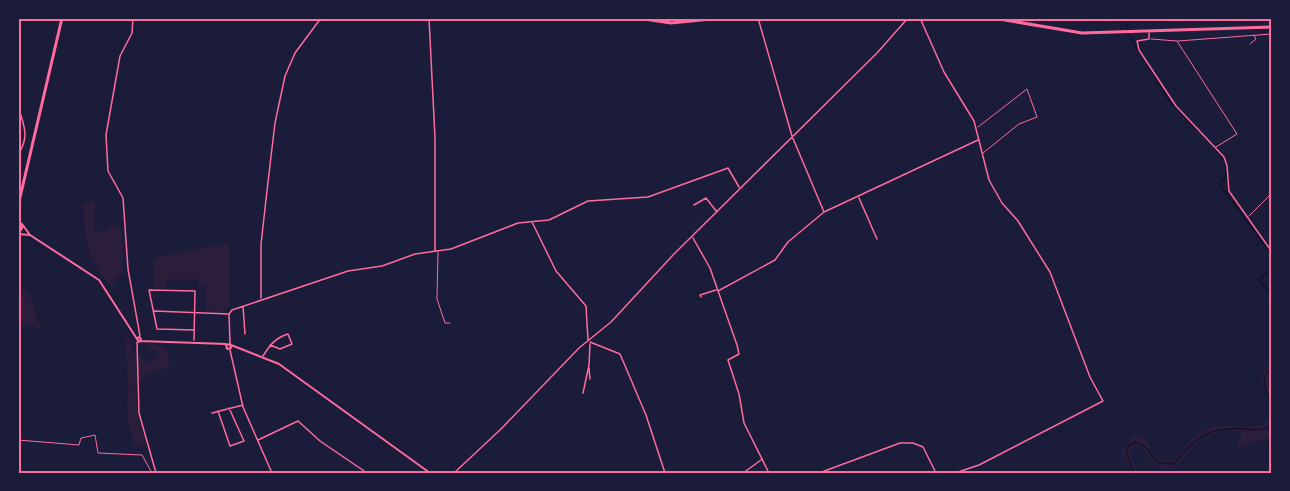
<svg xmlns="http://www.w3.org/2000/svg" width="1290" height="491" font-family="Inter,sans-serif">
<rect width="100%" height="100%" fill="#1b1b3a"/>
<path fill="#2a1e3b" d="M95,201L94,230L105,232L113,223L122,229L123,275L115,278L112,288C86,260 87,239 82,203Z
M229,243V307L226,308L225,312L205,311L206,286H198V279H166V288H153V258Z
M18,289L28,290L41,328L24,324L18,319Z
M123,332L129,340L133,353L142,357L144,363H148L158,356L157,352L147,349L149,343L165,347L170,364L165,369L147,374L143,381L135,384L138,414L147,445L135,446L127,417L128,387L126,340Z
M1272,362L1268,380L1272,394V436L1237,449L1241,434L1238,431C1226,430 1212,432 1201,439C1189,446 1181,470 1166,469C1150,467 1149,450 1136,446L1130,453L1137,473H1131L1130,466L1121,452L1133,436L1146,437L1153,457L1167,463C1190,451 1184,435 1218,426C1234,423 1262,434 1270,418C1277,404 1261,392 1261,378Z"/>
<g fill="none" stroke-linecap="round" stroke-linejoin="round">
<path stroke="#12122b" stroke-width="1.5" d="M1125,18L1128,30
M1128,33L1171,103L1198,131
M1214,147L1225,162L1226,177L1220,183L1221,186L1272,255
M1272,268L1259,280L1272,295
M1272,367C1258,381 1266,389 1272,405
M1134,473L1126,452L1129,445L1135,442L1145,447L1158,463L1174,464C1195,437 1209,426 1246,429C1257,429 1262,432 1272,424"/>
<path stroke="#ff6b9d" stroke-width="1" d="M1151,39L1177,41L1237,134L1216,147
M1178,41L1271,34
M1250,44L1256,39L1254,35
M978,127L1027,89L1037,117L1019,124L983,153
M1249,216L1272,193
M438,252L437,299L445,323H450
M18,440L79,445L81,438L95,435L98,453L142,455L152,473"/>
<path stroke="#ff6b9d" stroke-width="1.5" d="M133,18L132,33L120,56L106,135L108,171L123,198L128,269L140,336
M429,18L435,138V251
M758,18L792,136L824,212
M920,18L944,72L974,121L989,180L1002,203L1018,221L1050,272L1090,377L1103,401L979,465L955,473
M1149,33V39L1137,41L1139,50L1176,106L1224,157L1227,166L1229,191L1272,252
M18,107C24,124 30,138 18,154
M859,198L877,239
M694,205L706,198L717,212
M532,222L556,271L586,306L588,340
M693,238L710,268L737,345L739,354L728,360L739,394L744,423L769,473
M718,291L775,260L788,242L824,212L978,140
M701,297L700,295L716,290
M261,298V244L268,182L275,123L285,76L295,53L321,18
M243,306L245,334
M154,311L229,314
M194,340L195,291L149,290L157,329L194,330
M137,342L139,413L156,473
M590,342L620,354L646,415L665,473
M230,343L229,314L232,310L348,271L382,266L415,254L451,249L518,223L549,220L588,201L648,197L728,168L739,187
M230,350L243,407L272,473
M263,356C270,345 275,338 288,334L292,344L280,349L270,345
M589,368L590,379
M583,393L589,365L590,344
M218,411L230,446L244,441L229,408
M212,413L243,405
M258,440L298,421L320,441L367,473
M454,473L501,429L579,348L611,322L674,254L877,53L908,18
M743,473L761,460
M819,473L900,443H913L923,447L936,473"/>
<path stroke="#ff6b9d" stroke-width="2" d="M22,224L30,235L99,280L137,339
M18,234L30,235
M139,337L141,339L139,342L137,339Z
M140,341L226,344
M230,344L231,348L227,349L226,345Z
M231,345L279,364L430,473"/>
<path stroke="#ff6b9d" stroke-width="3" d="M638,18L671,23L721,18
M993,18L1082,33L1272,27
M18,206L62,18
M18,209L19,219
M18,218L22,227L18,234"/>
</g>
<rect width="1290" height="491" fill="none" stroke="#1b1b3a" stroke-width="39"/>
<rect x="20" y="20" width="1250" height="452" fill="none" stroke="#ff6b9d" stroke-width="2"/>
</svg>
